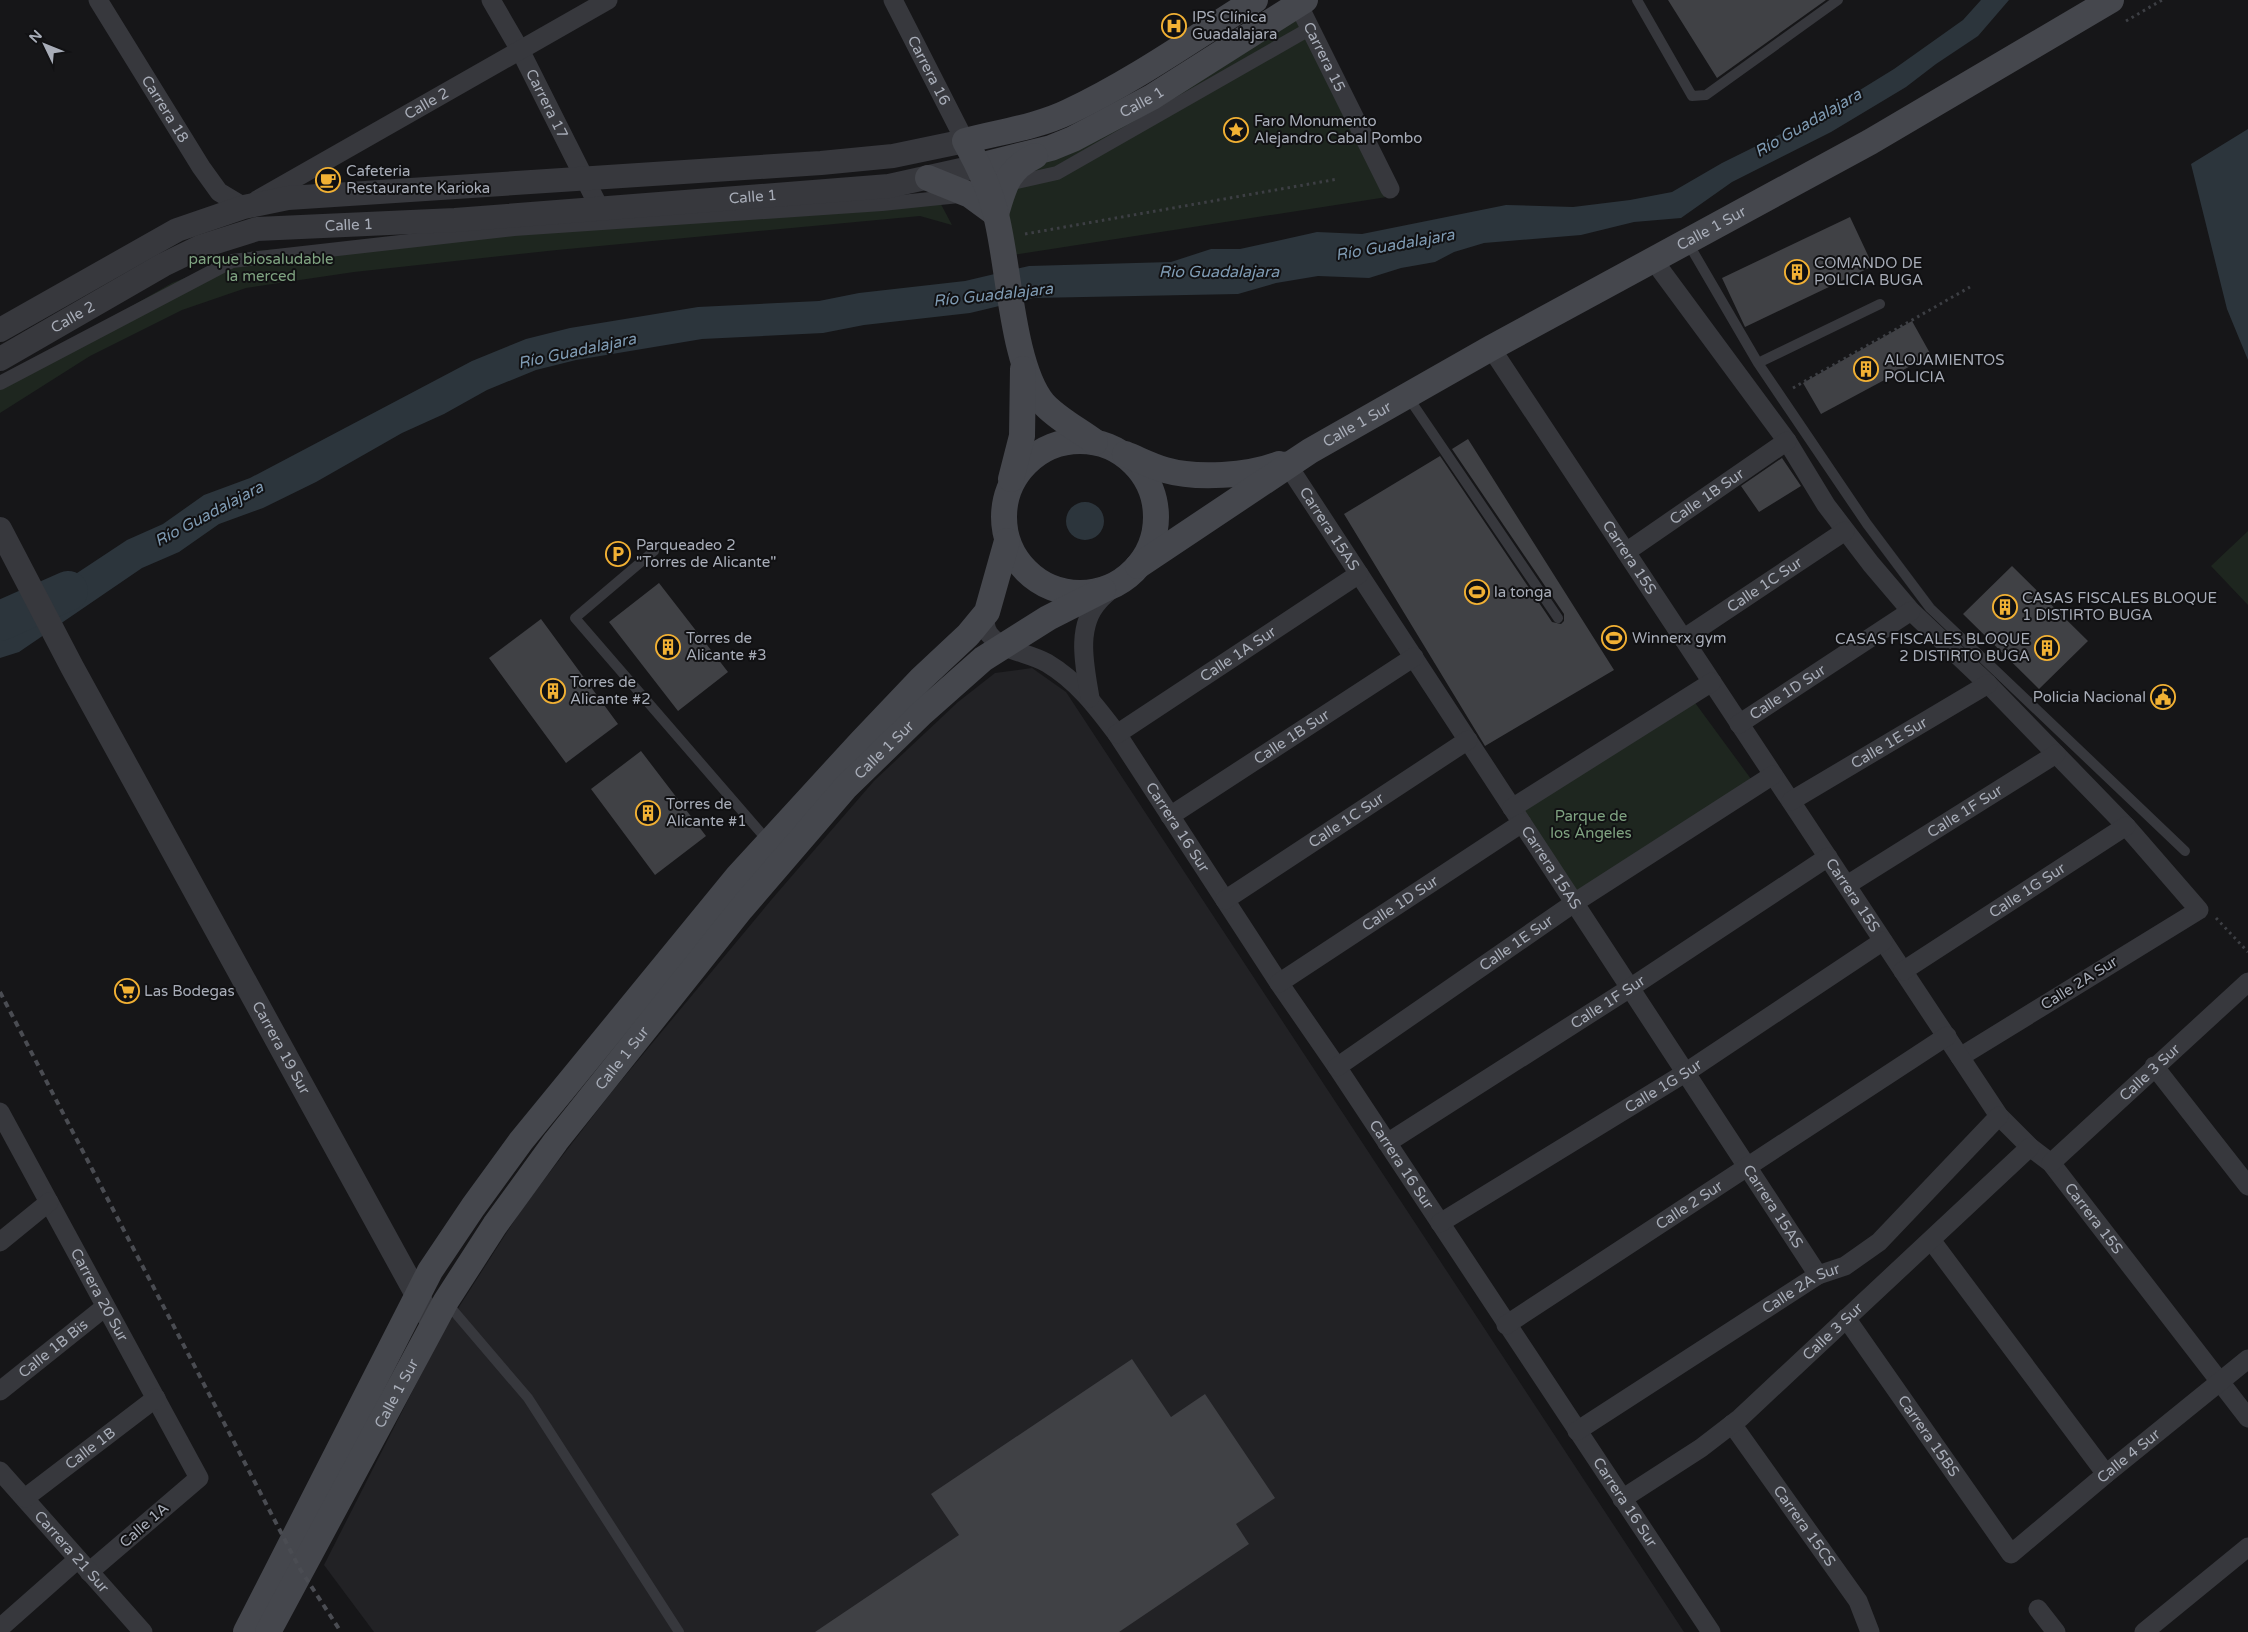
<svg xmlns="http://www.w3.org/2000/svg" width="2248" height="1632" font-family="'Varela Round',sans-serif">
<rect width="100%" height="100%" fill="#161618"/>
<path fill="#222225" d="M1032,668L1066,692L1684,1632H374L324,1565L441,1335L523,1207L610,1094L772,899L874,781L958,702L995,673Z"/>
<path fill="#1e261f" d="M1294,6L1387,197L1013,255L1003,210L1027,168Z
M936,195L952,225L920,216L557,250L354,272L246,288L182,310L90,356L0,413V382L172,283L253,251Z
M2248,531V605L2211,566Z
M1693,700L1751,779L1574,895L1521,811Z"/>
<path fill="#2c353c" d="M1981,0H2009L1978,36L1936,64L1906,87L1831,132L1732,182L1681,218L1634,222L1581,235L1484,243L1454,252L1435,262L1401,268L1369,278L1318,276L1276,283L1238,294L1033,298L970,313L864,325L823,333L702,339L576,360L536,370L487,390L444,414L402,433L316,482L263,508L219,524L179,552L142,568L19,652L0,658V624L127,540L163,524L204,495L250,478L472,361L526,339L570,328L698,307L819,301L859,293L965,281L1029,266L1171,262L1211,249H1240L1317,232L1362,234L1506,205L1573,207L1630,200L1672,192L1722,163L1821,114L1894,69L1963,20Z
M2248,129V360L2227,309L2191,164Z
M1066 521a19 19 0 1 1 38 0a19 19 0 1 1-38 0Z"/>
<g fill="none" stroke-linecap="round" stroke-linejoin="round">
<path stroke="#2c353c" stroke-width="40" d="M0,621L68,591"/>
</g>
<path fill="#404145" d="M1668,0H1826L1717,78Z
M1850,217L1873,266L1745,327L1722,278Z
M1912,321L1931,355L1821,414L1803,383Z
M1468,439L1614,670L1485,746L1344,514L1440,456L1552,622L1561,624L1564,621V614L1452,449Z
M1782,458L1801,486L1759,512L1741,486Z
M2012,566L2088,641L2039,689L1963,614Z
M659,583L728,672L678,711L609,622Z
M541,619L618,724L566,763L489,658Z
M641,751L706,836L655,875L591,789Z
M1132,1359L1171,1417L1205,1394L1275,1498L1236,1524L1249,1544L1119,1632H815L959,1535L931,1494Z"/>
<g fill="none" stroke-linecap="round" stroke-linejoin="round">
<path stroke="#3d3f44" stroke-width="3" stroke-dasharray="2.5 4" stroke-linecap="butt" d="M2126,21L2162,0
M1025,234L1338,179
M1793,388L1970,287
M2216,918L2248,952"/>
<path stroke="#37383d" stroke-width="10" d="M1637,0L1692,96L1706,95L1838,0
M1688,243L1758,363L1867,524L1930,608L2185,851
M1758,363L1880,304
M1408,397L1558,618
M654,551L575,618L768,841
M446,1302L528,1398L679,1632"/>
<path stroke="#37383d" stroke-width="14" d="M1017,182L1057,173L1311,28
M0,383L232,261L514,229L882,204L959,196"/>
<g stroke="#37383d" stroke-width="19">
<path id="s1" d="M98,0L201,167L219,192L244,207"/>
<path id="s2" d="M491,0L520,50L600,209"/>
<path id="s3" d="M893,0L965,141"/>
<path id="s4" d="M1298,4L1390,189"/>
<path id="s5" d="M257,200L608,0"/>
<path d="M1654,261L1787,441L1826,505L1871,564L1911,611L1988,684L2126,826L2199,910L1960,1057"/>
<path id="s6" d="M1491,348L1999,1116L2030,1147L2051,1163L2248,1418"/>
<path id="s7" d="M1285,461L1818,1275"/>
<path id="s8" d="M1626,552L1787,441"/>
<path id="s9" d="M987,612C985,620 984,626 989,634C1003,652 1028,652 1047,663C1077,681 1096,706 1117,734L1279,983L1337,1067L1711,1632"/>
<path id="s10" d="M1683,639L1845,531"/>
<path d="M1090,698C1085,667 1075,627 1099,601C1106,593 1115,587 1122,580"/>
<path id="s11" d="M1739,724L1911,611"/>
<path id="s12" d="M1117,734L1359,574"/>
<path id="s13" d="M1791,801L1988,684"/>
<path d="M1512,808L1712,682"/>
<path id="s14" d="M1170,816L1414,657"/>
<path id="s15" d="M1847,885L2056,754"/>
<path id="s16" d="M1225,900L1468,740"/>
<path id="s17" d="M1903,971L2126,826"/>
<path id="s18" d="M1279,983L1522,823"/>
<path d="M2154,1066L2248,1186"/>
<path id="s19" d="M1337,1067L1574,903L1773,775"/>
<path id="s20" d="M0,1112L199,1478L89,1572"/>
<path id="s21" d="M1387,1143L1630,988L1828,857"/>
<path id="s22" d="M2051,1163L2248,982"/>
<path id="s23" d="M1440,1223L1685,1073L1883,941"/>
<path d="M1931,1240L2106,1474"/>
<path d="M0,1242L49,1202"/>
<path id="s24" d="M1846,1318L2011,1554L2106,1474L2248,1359"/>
<path id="s25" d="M1506,1325L1947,1036"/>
<path id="s26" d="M0,1391L105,1307"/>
<path id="s27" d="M1732,1424L1858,1601L1870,1632"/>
<path id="s28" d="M1577,1431L1818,1275L1845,1266L1879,1242L1999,1116"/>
<path id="s29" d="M0,1471L143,1632"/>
<path id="s30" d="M25,1498L156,1398"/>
<path id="s31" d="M1622,1499L1701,1448L1740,1418L2030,1147"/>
<path d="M2038,1609L2056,1632"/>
<path d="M0,1628L78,1559"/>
<path d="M2144,1632L2248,1547"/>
</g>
<g stroke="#37383d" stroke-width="24">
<path d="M0,330L177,230L244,207L288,198L821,163L893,156L965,141"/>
<path id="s32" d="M0,359L163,265L200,247L257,229L455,220L889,186L979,166"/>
<path id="s33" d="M0,529L72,667L433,1324"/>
</g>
<g stroke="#45474d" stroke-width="26">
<path id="s34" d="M979,166L1051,148L1073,139L1152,97L1305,0"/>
<path d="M928,178L970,195L996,214"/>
<path d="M996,214C1004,186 1008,169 1035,156"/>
<circle cx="1080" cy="517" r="76"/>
<path d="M1095,442C1079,430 1056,418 1043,403C1012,365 1009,265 996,215C990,189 978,164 965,141C999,132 1037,127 1068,112C1134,81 1194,38 1255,0"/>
<path d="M1125,454C1138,459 1151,466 1165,470C1196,479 1249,476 1279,464"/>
<path d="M1011,479L1022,436L1023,369"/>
<path id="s35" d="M1138,566L1310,451L1491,348L1870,142L2111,0"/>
<path d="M246,1632L430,1271L473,1207L521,1141L738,876L861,742L921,679L968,635L987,612L1007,541"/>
<path id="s36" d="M268,1632L446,1301L495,1225L556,1141L741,909L845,788L922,713L983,659L1048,618L1103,590"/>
</g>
<path stroke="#4a4c52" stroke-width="4" stroke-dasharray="6 5" stroke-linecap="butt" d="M0,992L300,1569L341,1632"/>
</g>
<defs>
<symbol id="hospital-ring" viewBox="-11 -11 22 22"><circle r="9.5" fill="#111113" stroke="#f2b134" stroke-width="1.5"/><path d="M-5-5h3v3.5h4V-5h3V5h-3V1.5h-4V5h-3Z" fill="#f2b134"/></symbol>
<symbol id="sight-ring" viewBox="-11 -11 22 22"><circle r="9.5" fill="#111113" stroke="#f2b134" stroke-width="1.5"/><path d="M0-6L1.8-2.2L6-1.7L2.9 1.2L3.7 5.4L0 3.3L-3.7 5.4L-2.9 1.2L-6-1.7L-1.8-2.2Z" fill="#f2b134"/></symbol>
<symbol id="cafe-ring" viewBox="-11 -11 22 22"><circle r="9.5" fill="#111113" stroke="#f2b134" stroke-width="1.5"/><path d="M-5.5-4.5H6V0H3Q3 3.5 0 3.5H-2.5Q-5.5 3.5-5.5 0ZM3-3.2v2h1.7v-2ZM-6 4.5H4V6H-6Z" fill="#f2b134"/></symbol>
<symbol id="building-ring" viewBox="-11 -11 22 22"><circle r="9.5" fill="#111113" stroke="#f2b134" stroke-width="1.5"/><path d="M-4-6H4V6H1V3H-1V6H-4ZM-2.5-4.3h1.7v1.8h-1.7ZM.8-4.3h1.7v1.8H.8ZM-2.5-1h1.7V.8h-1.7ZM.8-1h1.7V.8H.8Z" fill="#f2b134"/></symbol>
<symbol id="parking-ring" viewBox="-11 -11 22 22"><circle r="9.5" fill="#111113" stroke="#f2b134" stroke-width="1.5"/><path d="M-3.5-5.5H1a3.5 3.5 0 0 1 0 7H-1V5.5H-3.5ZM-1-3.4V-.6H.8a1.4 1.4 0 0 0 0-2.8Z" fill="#f2b134"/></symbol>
<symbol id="stadium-ring" viewBox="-11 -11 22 22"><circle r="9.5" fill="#111113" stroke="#f2b134" stroke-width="1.5"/><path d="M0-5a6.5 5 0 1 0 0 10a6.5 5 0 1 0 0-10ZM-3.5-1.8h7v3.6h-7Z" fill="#f2b134"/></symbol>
<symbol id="civic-ring" viewBox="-11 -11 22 22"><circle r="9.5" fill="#111113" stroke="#f2b134" stroke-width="1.5"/><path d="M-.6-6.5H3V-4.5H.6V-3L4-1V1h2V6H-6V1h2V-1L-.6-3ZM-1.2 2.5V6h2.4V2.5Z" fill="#f2b134"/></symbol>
<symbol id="supermarket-ring" viewBox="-11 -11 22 22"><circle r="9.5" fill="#111113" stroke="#f2b134" stroke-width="1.5"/><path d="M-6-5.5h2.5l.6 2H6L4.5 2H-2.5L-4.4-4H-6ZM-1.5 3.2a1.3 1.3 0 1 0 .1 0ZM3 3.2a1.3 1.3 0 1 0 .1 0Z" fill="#f2b134"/></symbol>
</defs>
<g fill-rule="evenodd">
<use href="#hospital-ring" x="1160" y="12" width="28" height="28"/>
<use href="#sight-ring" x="1222" y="116" width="28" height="28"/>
<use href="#cafe-ring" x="314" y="166" width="28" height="28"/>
<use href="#building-ring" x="1783" y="258" width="28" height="28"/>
<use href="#building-ring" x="1852" y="355" width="28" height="28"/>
<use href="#parking-ring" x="604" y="540" width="28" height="28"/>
<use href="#stadium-ring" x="1463" y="578" width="28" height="28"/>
<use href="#building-ring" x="1991" y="593" width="28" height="28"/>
<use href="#stadium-ring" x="1600" y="624" width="28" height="28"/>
<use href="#building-ring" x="654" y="633" width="28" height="28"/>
<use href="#building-ring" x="2033" y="634" width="28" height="28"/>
<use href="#building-ring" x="539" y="677" width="28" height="28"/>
<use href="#civic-ring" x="2149" y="683" width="28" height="28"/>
<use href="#building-ring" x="634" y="799" width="28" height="28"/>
<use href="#supermarket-ring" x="113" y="977" width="28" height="28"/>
</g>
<g text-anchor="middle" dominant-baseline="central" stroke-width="4" stroke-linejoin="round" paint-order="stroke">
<g font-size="15" fill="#a8adb8" stroke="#111113" text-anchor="start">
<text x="1192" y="17">IPS Clínica<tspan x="1192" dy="17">Guadalajara</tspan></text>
<text x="1254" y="121">Faro Monumento<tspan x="1254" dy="17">Alejandro Cabal Pombo</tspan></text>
<text x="346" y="171">Cafeteria<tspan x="346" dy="17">Restaurante Karioka</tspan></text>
<text x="1814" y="263">COMANDO DE<tspan x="1814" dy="17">POLICIA BUGA</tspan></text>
<text x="1884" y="360">ALOJAMIENTOS<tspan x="1884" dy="17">POLICIA</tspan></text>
<text x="636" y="545">Parqueadeo 2<tspan x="636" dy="17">"Torres de Alicante"</tspan></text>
<text x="1494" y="592">la tonga</text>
<text x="2022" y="598">CASAS FISCALES BLOQUE<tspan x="2022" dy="17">1 DISTIRTO BUGA</tspan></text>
<text x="686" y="638">Torres de<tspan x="686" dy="17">Alicante #3</tspan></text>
<text x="1632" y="638">Winnerx gym</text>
<text x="2030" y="639" text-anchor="end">CASAS FISCALES BLOQUE<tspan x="2030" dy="17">2 DISTIRTO BUGA</tspan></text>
<text x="570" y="682">Torres de<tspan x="570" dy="17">Alicante #2</tspan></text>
<text x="2146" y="697" text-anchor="end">Policia Nacional</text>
<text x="666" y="804">Torres de<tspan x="666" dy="17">Alicante #1</tspan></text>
<text x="144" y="991">Las Bodegas</text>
</g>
<g font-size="15" fill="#a8adb8" stroke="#111113">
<text stroke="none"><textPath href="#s4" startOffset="59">Carrera 15</textPath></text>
<text stroke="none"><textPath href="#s3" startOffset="79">Carrera 16</textPath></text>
<text stroke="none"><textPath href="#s34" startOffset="176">Calle 1</textPath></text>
<text stroke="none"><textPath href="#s5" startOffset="195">Calle 2</textPath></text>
<text stroke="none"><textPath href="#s2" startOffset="118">Carrera 17</textPath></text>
<text stroke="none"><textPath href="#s1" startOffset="128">Carrera 18</textPath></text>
<text stroke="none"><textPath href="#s32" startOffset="786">Calle 1</textPath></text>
<text stroke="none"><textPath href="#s32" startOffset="381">Calle 1</textPath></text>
<text stroke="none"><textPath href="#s35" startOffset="666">Calle 1 Sur</textPath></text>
<text stroke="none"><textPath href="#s32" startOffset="84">Calle 2</textPath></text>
<text stroke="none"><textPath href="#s35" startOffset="261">Calle 1 Sur</textPath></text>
<text stroke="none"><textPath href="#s8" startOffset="98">Calle 1B Sur</textPath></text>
<text stroke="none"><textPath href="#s7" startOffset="81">Carrera 15AS</textPath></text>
<text stroke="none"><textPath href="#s6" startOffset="251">Carrera 15S</textPath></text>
<text stroke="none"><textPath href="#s10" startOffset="98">Calle 1C Sur</textPath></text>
<text stroke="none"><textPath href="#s12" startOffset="145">Calle 1A Sur</textPath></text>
<text stroke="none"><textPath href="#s11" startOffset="58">Calle 1D Sur</textPath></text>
<text stroke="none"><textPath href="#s14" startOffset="145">Calle 1B Sur</textPath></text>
<text stroke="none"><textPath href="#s13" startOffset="114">Calle 1E Sur</textPath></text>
<text stroke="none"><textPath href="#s36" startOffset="1081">Calle 1 Sur</textPath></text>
<text stroke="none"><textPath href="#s15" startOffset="139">Calle 1F Sur</textPath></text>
<text stroke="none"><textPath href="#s16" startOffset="145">Calle 1C Sur</textPath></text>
<text stroke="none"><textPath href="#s9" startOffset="300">Carrera 16 Sur</textPath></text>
<text stroke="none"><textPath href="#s7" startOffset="486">Carrera 15AS</textPath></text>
<text stroke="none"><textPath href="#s17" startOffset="148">Calle 1G Sur</textPath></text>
<text stroke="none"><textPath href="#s6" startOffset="656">Carrera 15S</textPath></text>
<text stroke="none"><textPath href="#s18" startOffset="145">Calle 1D Sur</textPath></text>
<text stroke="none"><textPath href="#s19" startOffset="218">Calle 1E Sur</textPath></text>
<text transform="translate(2079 983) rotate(-32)">Calle 2A Sur</text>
<text stroke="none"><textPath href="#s21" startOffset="262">Calle 1F Sur</textPath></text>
<text stroke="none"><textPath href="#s33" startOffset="590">Carrera 19 Sur</textPath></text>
<text stroke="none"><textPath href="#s36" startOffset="676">Calle 1 Sur</textPath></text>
<text stroke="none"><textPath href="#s22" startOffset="134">Calle 3 Sur</textPath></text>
<text stroke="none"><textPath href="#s23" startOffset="262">Calle 1G Sur</textPath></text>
<text stroke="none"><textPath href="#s9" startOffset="705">Carrera 16 Sur</textPath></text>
<text stroke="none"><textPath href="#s25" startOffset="219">Calle 2 Sur</textPath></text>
<text stroke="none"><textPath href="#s7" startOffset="891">Carrera 15AS</textPath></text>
<text stroke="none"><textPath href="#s6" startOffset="1061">Carrera 15S</textPath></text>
<text stroke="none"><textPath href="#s28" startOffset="266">Calle 2A Sur</textPath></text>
<text stroke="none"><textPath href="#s20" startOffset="208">Carrera 20 Sur</textPath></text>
<text stroke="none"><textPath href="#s31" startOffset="270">Calle 3 Sur</textPath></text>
<text stroke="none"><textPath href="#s26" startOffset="68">Calle 1B Bis</textPath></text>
<text stroke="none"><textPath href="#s36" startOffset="271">Calle 1 Sur</textPath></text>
<text stroke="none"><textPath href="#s24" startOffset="144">Carrera 15BS</textPath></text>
<text stroke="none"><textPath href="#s30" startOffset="82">Calle 1B</textPath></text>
<text stroke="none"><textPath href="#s24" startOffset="441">Calle 4 Sur</textPath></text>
<text stroke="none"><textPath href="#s9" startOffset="1110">Carrera 16 Sur</textPath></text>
<text transform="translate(144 1525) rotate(-41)">Calle 1A</text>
<text stroke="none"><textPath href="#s27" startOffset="125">Carrera 15CS</textPath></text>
<text stroke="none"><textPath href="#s29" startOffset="108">Carrera 21 Sur</textPath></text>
</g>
<g font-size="15" fill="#7fa381" stroke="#111113">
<text x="261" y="259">parque biosaludable<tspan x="261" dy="17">la merced</tspan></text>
<text x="1591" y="816">Parque de<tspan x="1591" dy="17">los Ángeles</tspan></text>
</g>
<g font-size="16" font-style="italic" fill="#7f9bb3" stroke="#111113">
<text transform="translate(1808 123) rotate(-30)">Río Guadalajara</text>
<text transform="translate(1395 245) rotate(-10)">Río Guadalajara</text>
<text x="1219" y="272">Rio Guadalajara</text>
<text transform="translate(993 295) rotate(-6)">Río Guadalajara</text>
<text transform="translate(577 351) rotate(-12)">Río Guadalajara</text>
<text transform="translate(209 514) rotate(-28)">Río Guadalajara</text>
</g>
</g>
<g transform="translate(45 45) rotate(313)" stroke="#111113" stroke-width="4" paint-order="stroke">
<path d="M0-4L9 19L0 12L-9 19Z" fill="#a8adb8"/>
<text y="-8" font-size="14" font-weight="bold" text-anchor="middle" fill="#a8adb8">N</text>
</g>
</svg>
